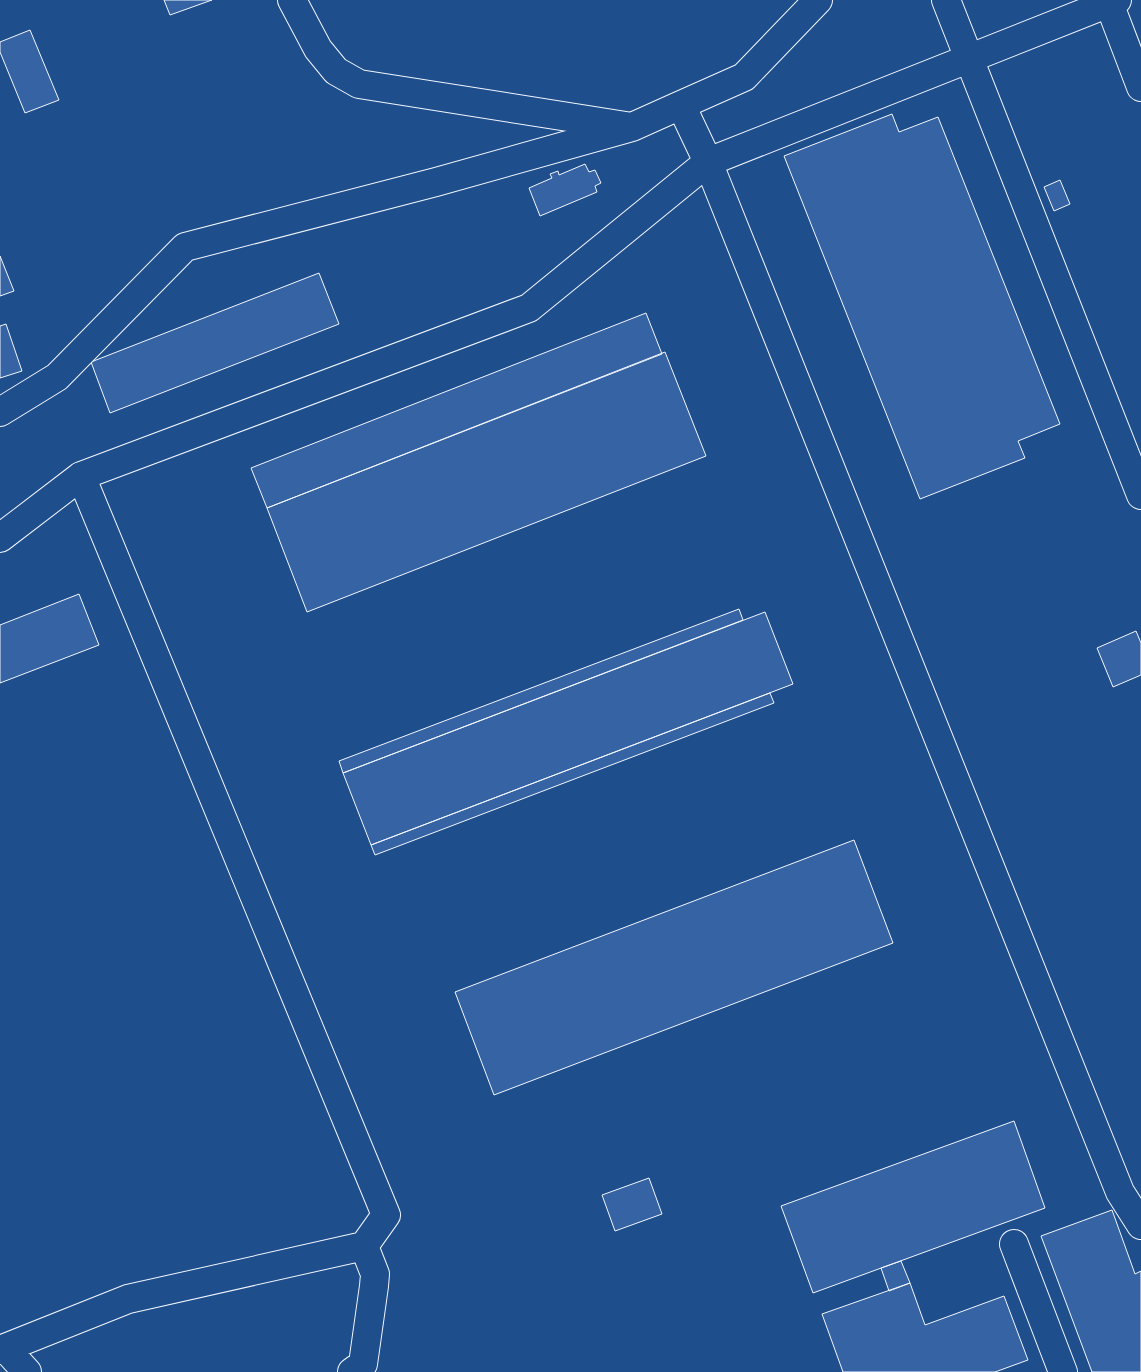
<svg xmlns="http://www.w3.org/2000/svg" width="1141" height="1372" font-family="Rubik,sans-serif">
<rect width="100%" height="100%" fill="#1f4e8c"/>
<path fill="#3563a3" stroke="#f2f6ff" d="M164,0H212L170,15Z
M30,30L59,100L25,113L0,52V42Z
M892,114L899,132L938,117L1060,424L1018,441L1025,458L920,499L784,156Z
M585,164L589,172L595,170L601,183L595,186L597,192L540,216L529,188L552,178L550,174L558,171L559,175Z
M1060,180L1070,204L1054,211L1044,187Z
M0,256L14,291L0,296Z
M319,273L339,324L110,413L91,362Z
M646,313L662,354L267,508L251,468Z
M6,324L22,371L0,378V326Z
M665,352L706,456L307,612L267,508Z
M79,594L99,645L0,683V625Z
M739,609L743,620L343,773L339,761Z
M765,612L793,684L371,845L343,773Z
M1136,631L1141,643V675L1113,687L1097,648Z
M770,693L774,703L375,855L371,845Z
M854,840L893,943L494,1095L455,992Z
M1014,1121L1045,1208L813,1293L781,1206Z
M649,1178L662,1214L615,1231L602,1195Z
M1112,1210L1135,1274L1141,1271V1372H1092L1041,1236Z
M901,1261L910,1283L889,1291L881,1268Z
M910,1283L925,1325L1004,1296L1028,1360L995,1372H843L822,1314Z"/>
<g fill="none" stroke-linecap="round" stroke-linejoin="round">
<defs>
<path id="minor" d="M292,0L318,49L336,71L359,84L632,127L681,105
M818,0L744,77L681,105L708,162L1120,1192L1141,1225
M946,0L1141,495
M1117,0L1109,3L1141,87
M0,412L57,377L185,247L436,182L632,127
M0,538L81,476L529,308L708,162L1109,3
M1014,1244L1063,1372
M5,1348L27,1372
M0,1350L128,1299L364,1246L386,1215L81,476
M352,1372L363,1364L374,1286L375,1274L364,1246"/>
</defs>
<use href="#minor" stroke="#f2f6ff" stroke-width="30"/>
<use href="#minor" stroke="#1f4e8c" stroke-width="28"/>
</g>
</svg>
